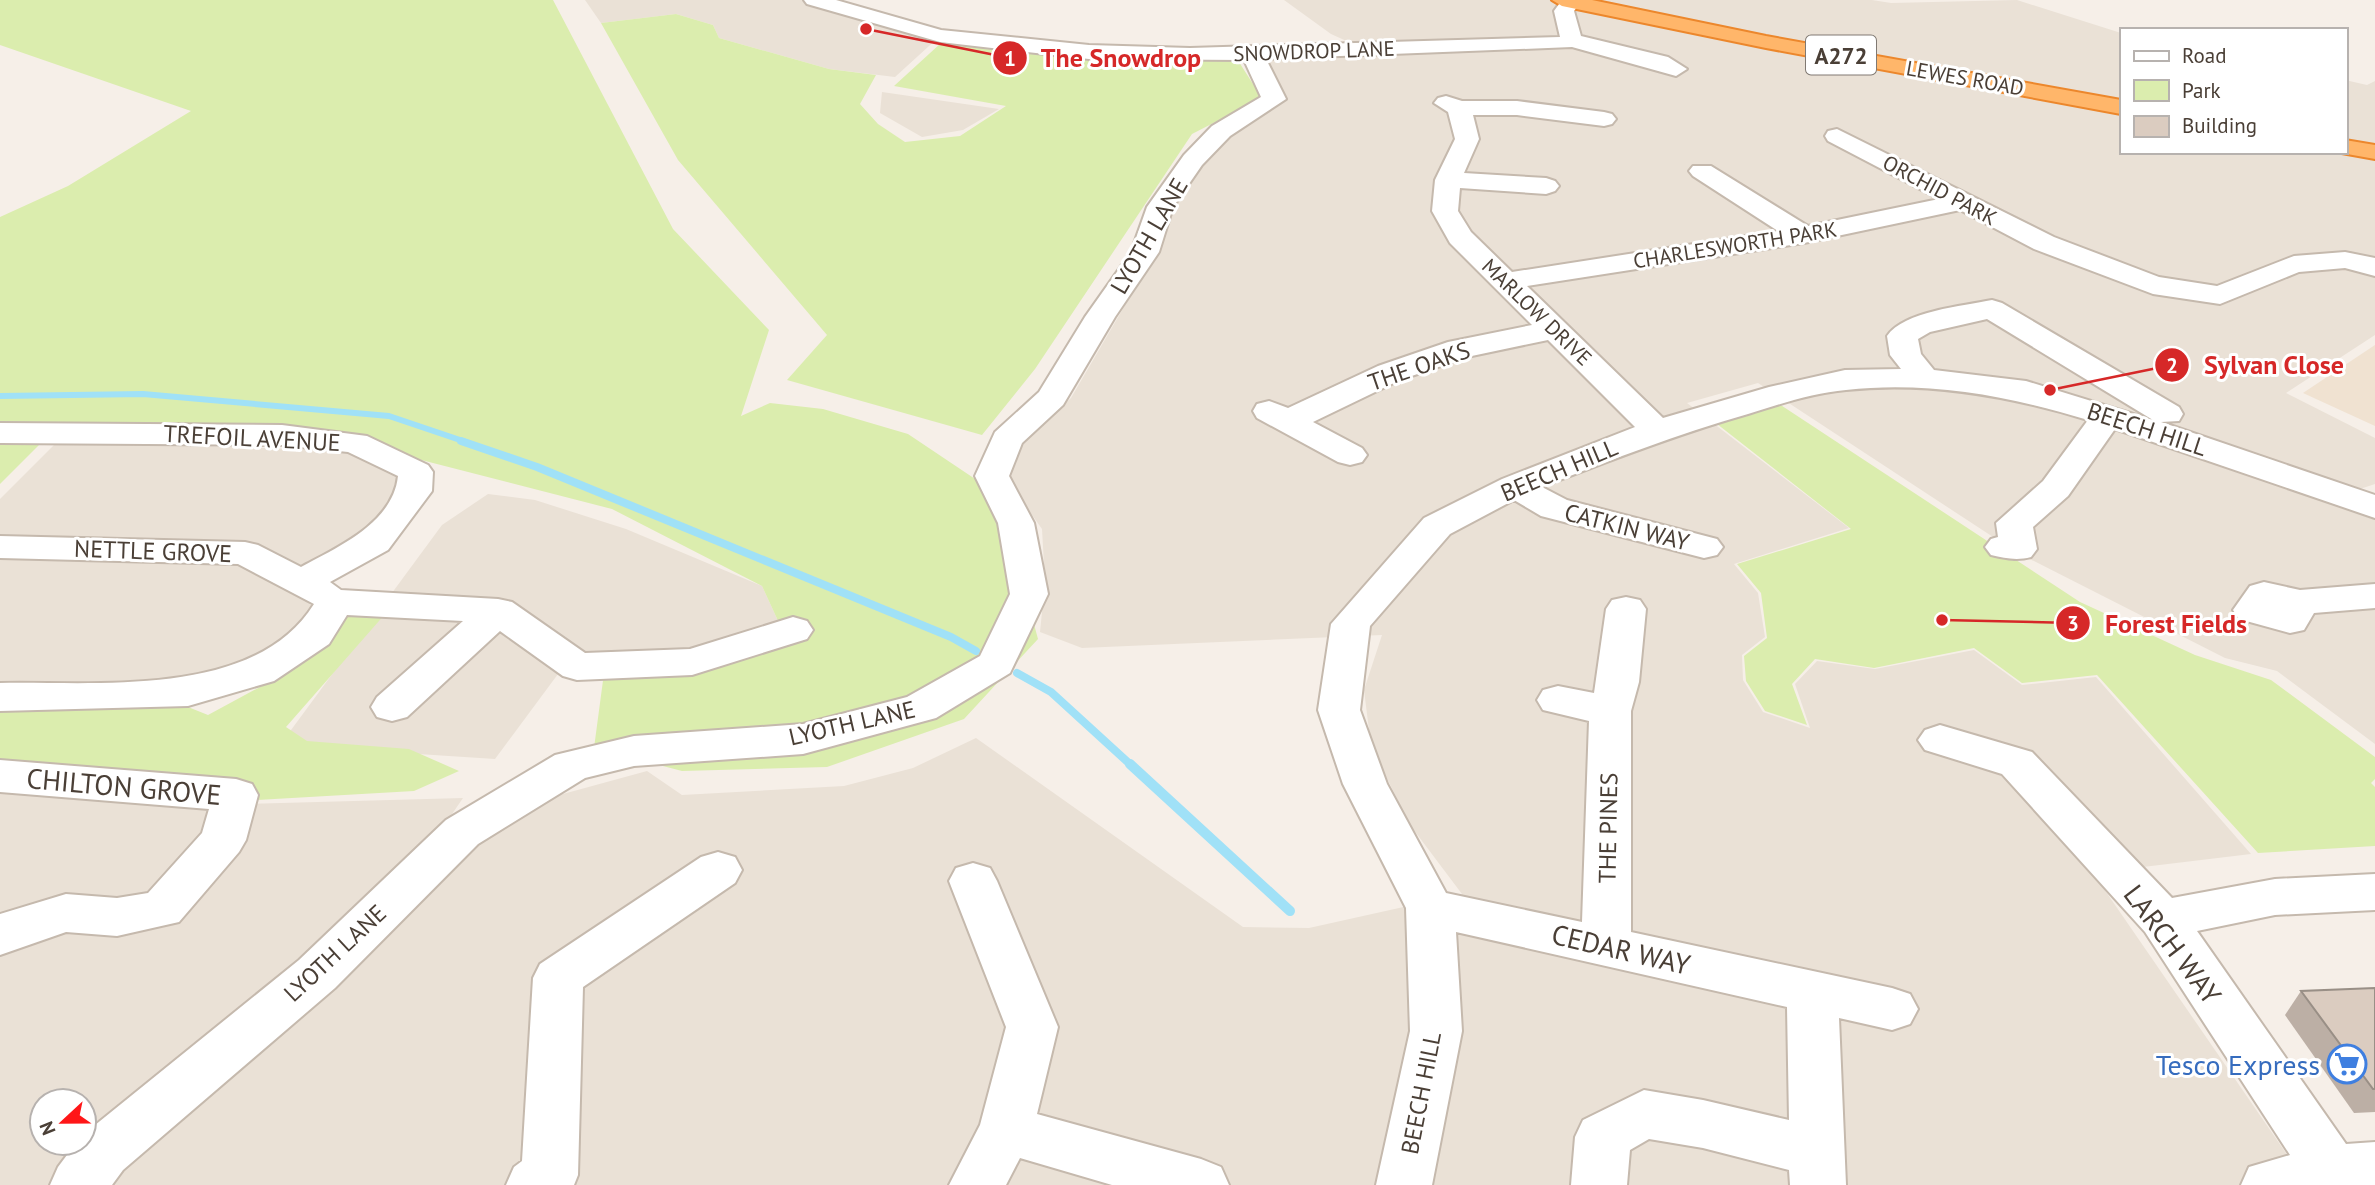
<svg xmlns="http://www.w3.org/2000/svg" width="2375" height="1185" font-family="'PT Sans',sans-serif">
<rect width="100%" height="100%" fill="#f6efe8"/>
<path fill="#eae1d6" fill-rule="evenodd" d="M585,0H814L940,36L895,77L829,69L719,38L713,25L676,14L601,23Z
M1284,0H1872L1891,3L2017,0L2121,33V152H2345V80L2367,85L2375,81V335L2286,393L2375,438V484L2324,501L2375,520V744L2277,671L2225,658L2016,552L1758,383L1687,403L1849,528L1734,564L1758,593L1765,637L1742,655L1743,680L1763,712L1810,728L1795,684L1817,661L1875,669L1974,650L2022,685L2096,677L2251,854L2093,873L2308,1185H0V791L212,805L463,798L437,836L478,845L541,800L647,771L682,795L844,786L913,768L976,738L1243,927L1309,928L1462,894L1410,825L1371,746L1364,690L1382,635L1082,648L1040,632L1045,582L1042,529L1008,481V457L1071,398L1153,257L1167,207L1225,135L1282,99L1263,59L1373,53L1331,34ZM42,1101H84V1143H42Z
M882,92L999,109L963,130L922,137L880,113Z
M57,442L337,450L410,472L395,510L290,589L316,609L293,643L203,684L0,687V499Z
M488,494L535,500L626,529L762,586L785,636L701,670L558,674L495,759L280,745L442,525Z"/>
<path fill="#f0e2d1" d="M2375,345V426L2303,393Z"/>
<path fill="#dbedae" d="M0,0H553L673,229L769,330L741,416L770,403L823,409L908,434L999,495L1038,639L964,719L827,767L682,771L594,748L604,673L785,636L762,586L612,509L355,443L52,432L0,484V217L68,186L191,111L0,45Z
M676,14L713,25L719,38L829,69L876,75L860,104L878,124L905,142L960,136L1006,106L894,86L941,43L1122,56L1237,59L1262,98L1192,134L1035,369L982,435L787,380L827,335L678,160L601,23Z
M1773,400L2080,602L2195,655L2271,680L2375,757V779L2371,783L2375,787V846L2258,853L2097,675L2022,683L1974,648L1874,668L1815,659L1792,684L1807,725L1765,711L1746,681L1744,656L1767,638L1761,593L1737,564L1851,529L1712,420Z
M352,611L386,613L286,727L307,741L409,749L459,771L414,791L257,800L149,776L0,767V704L173,701L208,715L282,675Z"/>
<g fill="none" stroke-linecap="round" stroke-linejoin="round">
<path stroke="#a0e1f7" stroke-width="6" d="M0,396L143,394L389,416L466,442"/>
<path stroke="#a0e1f7" stroke-width="8" d="M461,441L537,467L951,637L976,651
M1017,673L1051,692L1132,766"/>
<path stroke="#a0e1f7" stroke-width="10" d="M1130,764L1290,911"/>
<defs>
<path id="minor" d="M804,0H836L941,30L1089,45L1190,48L1560,37L1554,11L1562,0H1578L1580,3L1574,11L1581,36L1668,57L1687,69L1676,76L1572,47L1266,59L1286,99L1230,136L1202,165L1173,207L1159,252L1115,317L1063,405L1022,443L1009,476L1034,523L1048,594L1010,673L936,718L803,754L634,766L585,778L478,844L335,988L123,1170L112,1185H50L58,1167L76,1143H84V1134L299,960L446,820L555,755L634,736L803,724L907,697L980,656L1010,594L998,523L975,476L995,432L1039,392L1085,317L1131,252L1147,207L1184,155L1212,126L1261,97L1244,60L1089,59L940,42L807,4Z
M1446,96L1462,101H1517L1604,112L1612,114L1616,119L1612,124L1604,126L1517,115H1473L1479,139L1464,173L1546,178L1555,181L1559,186L1555,191L1546,194L1460,188L1458,211L1471,232L1512,272L1778,231L1693,176L1689,171L1693,166H1711L1808,226L1939,199L1828,141L1825,136L1828,131L1837,129L2054,237L2159,277L2217,286L2294,256L2345,252L2375,258V276L2345,268L2299,272L2220,304L2153,294L2034,249L1960,210L1804,243L1527,286L1663,418L1769,387L1845,370L1901,369L1890,355L1887,336C1904,311 1963,306 1992,300L2002,303L2179,407L2183,414L2179,421L2161,422L2375,495V518L2115,429L2068,496L2033,527L2037,549L2031,557C2016,561 2005,558 1991,555L1985,547L1991,539L1998,537L1996,523L2043,481L2088,420C2010,396 1928,381 1846,390C1813,393 1780,404 1748,414C1678,434 1610,460 1542,487L1567,500L1717,539L1723,547L1717,555L1704,558L1541,516L1514,500L1450,534L1370,626L1360,710L1387,784L1446,893L1582,922L1589,721L1543,710L1537,700L1543,690L1558,686L1594,693L1606,609L1612,600L1626,597L1640,600L1646,609L1639,682L1631,711V932L1892,988L1910,994L1918,1009L1910,1024L1892,1030L1839,1018L1846,1185H1790L1789,1170L1703,1148L1649,1139L1630,1150L1627,1185H1571L1575,1137L1583,1120L1644,1090L1703,1100L1789,1120L1787,1007L1456,932L1462,1031L1432,1185H1376L1410,1031L1406,908L1343,784L1318,710L1331,624L1424,518L1502,479L1635,427L1548,340L1467,357L1400,380L1313,422L1362,448L1367,455L1362,462L1350,465L1338,462L1257,418L1253,411L1257,404L1269,401L1288,408L1378,366L1448,342L1532,325L1450,243L1432,211L1435,180L1455,139L1448,112L1434,103L1438,98ZM1987,319L2153,420L2026,381L1934,370L1921,354L1918,339L1930,332Z
M0,423L282,425L367,436L428,465L433,472L432,491L388,550L330,582L341,590L498,599L512,602L585,653L690,649L793,617L807,621L813,630L807,639L692,675L577,680L563,676L500,631L407,717L392,721L377,717L371,707L377,697L463,621L347,615L329,644L274,681L188,706L0,711V683C98,681 255,699 314,604L238,564L0,558V536L245,542L258,545L301,567C338,547 393,523 398,476L348,452L282,445L0,443Z
M2264,582L2300,590L2375,584V608L2314,613L2304,630L2290,633L2239,619L2233,610L2250,586Z
M1940,725L2032,752L2172,898L2275,879L2375,874V910L2275,915L2197,931L2346,1144L2375,1142V1185H2241L2249,1167L2290,1155L2145,932L2002,774L1925,750L1918,740L1925,730Z
M0,760L236,779L252,784L258,795L246,840L239,852L179,922L117,936L66,932L0,955V914L66,894L117,898L148,893L202,833L209,809L0,792Z
M718,852L735,857L742,870L735,883L583,987L578,1175L574,1185H506L514,1167L522,1161L533,978L540,964L701,857Z
M973,863L990,868L997,881L1058,1027L1037,1114L1201,1159L1221,1167L1229,1185H1112L1020,1158L1006,1185H949L980,1125L1006,1027L949,881L956,868Z"/>
<path id="highway" d="M1552,0H1592L1766,36L2121,100V114L1766,48L1562,6Z
M2345,140L2375,145V159L2336,152H2345Z"/>
</defs>
<use href="#minor" stroke="#c5b9ad" stroke-width="4"/>
<use href="#highway" stroke="#ec872c" stroke-width="4"/>
<use href="#minor" fill="#fff" fill-rule="evenodd"/>
<use href="#highway" fill="#ffb66a" fill-rule="evenodd"/>
</g>
<path fill="#bcafa5" d="M2375,988V1112L2354,1113L2285,1015L2301,991Z"/>
<path fill="#dbccc0" stroke="#998f86" stroke-width="2" d="M2375,988V1089H2373L2301,991Z"/>
<defs>
<symbol id="supermarket-ring" viewBox="-11 -11 22 22"><circle r="9.5" fill="#fff" stroke="#3f7fe0" stroke-width="1.5"/><path d="M-6-5.5h2.5l.6 2H6L4.5 2H-2.5L-4.4-4H-6ZM-1.5 3.2a1.3 1.3 0 1 0 .1 0ZM3 3.2a1.3 1.3 0 1 0 .1 0Z" fill="#3f7fe0"/></symbol>
</defs>
<g fill-rule="evenodd">
<use href="#supermarket-ring" x="2325" y="1042" width="44" height="44"/>
</g>
<g text-anchor="middle" dominant-baseline="central" stroke-width="6" stroke-linejoin="round" paint-order="stroke">
<g font-size="21" fill="#4a3f36" stroke="#fff">
<text transform="translate(1314 51) rotate(-2)">SNOWDROP LANE</text>
<text transform="translate(1965 78) rotate(10)">LEWES ROAD</text>
<text transform="translate(1940 190) rotate(28)">ORCHID PARK</text>
<text transform="translate(1735 245) rotate(-9)">CHARLESWORTH PARK</text>
<text transform="translate(1537 312) rotate(44)">MARLOW DRIVE</text>
</g>
<rect fill="#fff" stroke="#807972" stroke-width="2" x="1806" y="35.5" width="70" height="39" rx="5"/>
<g font-size="23" font-weight="bold" fill="#4a3f36">
<text x="1841" y="55">A272</text>
</g>
<g font-size="24" fill="#4a3f36" stroke="#fff">
<text transform="translate(1149 236) rotate(-60)">LYOTH LANE</text>
<text transform="translate(1419 366) rotate(-19)">THE OAKS</text>
<text transform="translate(2147 429) rotate(18)">BEECH HILL</text>
<text transform="translate(252 438) rotate(3)">TREFOIL AVENUE</text>
<text transform="translate(1559 470) rotate(-23)">BEECH HILL</text>
<text transform="translate(1627 527) rotate(14)">CATKIN WAY</text>
<text transform="translate(153 551) rotate(2)">NETTLE GROVE</text>
<text transform="translate(852 723) rotate(-13)">LYOTH LANE</text>
<text transform="translate(1608 828) rotate(-89)">THE PINES</text>
<text transform="translate(335 953) rotate(-43)">LYOTH LANE</text>
<text transform="translate(1421 1093) rotate(-79)">BEECH HILL</text>
</g>
<g font-size="28" fill="#4a3f36" stroke="#fff">
<text transform="translate(124 786) rotate(5)">CHILTON GROVE</text>
<text transform="translate(2173 944) rotate(53)">LARCH WAY</text>
<text transform="translate(1621 949) rotate(13)">CEDAR WAY</text>
</g>
<g font-size="28" fill="#366cbe" stroke="#fff" text-anchor="end">
<text x="2320" y="1064">Tesco Express</text>
</g>
</g>
<path fill="none" stroke="#d62828" stroke-width="2.5" d="M866 29L1010 58M2050 390L2172 365M1942 620L2073 623"/>
<g fill="#d62828" stroke="#fff" stroke-width="2.5">
<circle cx="866" cy="29" r="7"/>
<circle cx="2050" cy="390" r="7"/>
<circle cx="1942" cy="620" r="7"/>
<circle cx="1010" cy="58" r="18"/>
<circle cx="2172" cy="365" r="18"/>
<circle cx="2073" cy="623" r="18"/>
</g>
<g font-size="21" text-anchor="middle" font-weight="bold" fill="#fff">
<text x="1010" y="66">1</text>
<text x="2172" y="373">2</text>
<text x="2073" y="631">3</text>
</g>
<g font-size="26" text-anchor="middle" font-weight="bold" fill="#d62828" stroke="#fff" stroke-width="6" stroke-linejoin="round" paint-order="stroke">
<text x="1121" y="67">The Snowdrop</text>
<text x="2274" y="374">Sylvan Close</text>
<text x="2176" y="633">Forest Fields</text>
</g>
<rect x="2120" y="28" width="228" height="126" fill="#ffffff" stroke="#b7b2af" stroke-width="2"/>
<rect x="2134" y="51" width="35" height="10" fill="#ffffff" stroke="#b7b2af" stroke-width="2"/>
<text x="2182" y="63" font-size="21" fill="#4a3f36">Road</text>
<rect x="2134" y="80" width="35" height="21" fill="#dbedae" stroke="#b7b2af" stroke-width="2"/>
<text x="2182" y="98" font-size="21" fill="#4a3f36">Park</text>
<rect x="2134" y="116" width="35" height="21" fill="#dbccc0" stroke="#b7b2af" stroke-width="2"/>
<text x="2182" y="133" font-size="21" fill="#4a3f36">Building</text>
<g transform="translate(63 1122) rotate(248)"><circle r="33" fill="#ffffff" stroke="#b7b2af" stroke-width="2"/>
<path d="M0-5L12 26L0 18L-12 26Z" fill="#ff1618"/>
<text y="-10" font-size="19" font-weight="bold" text-anchor="middle" fill="#4a3f36">N</text>
</g>
</svg>
